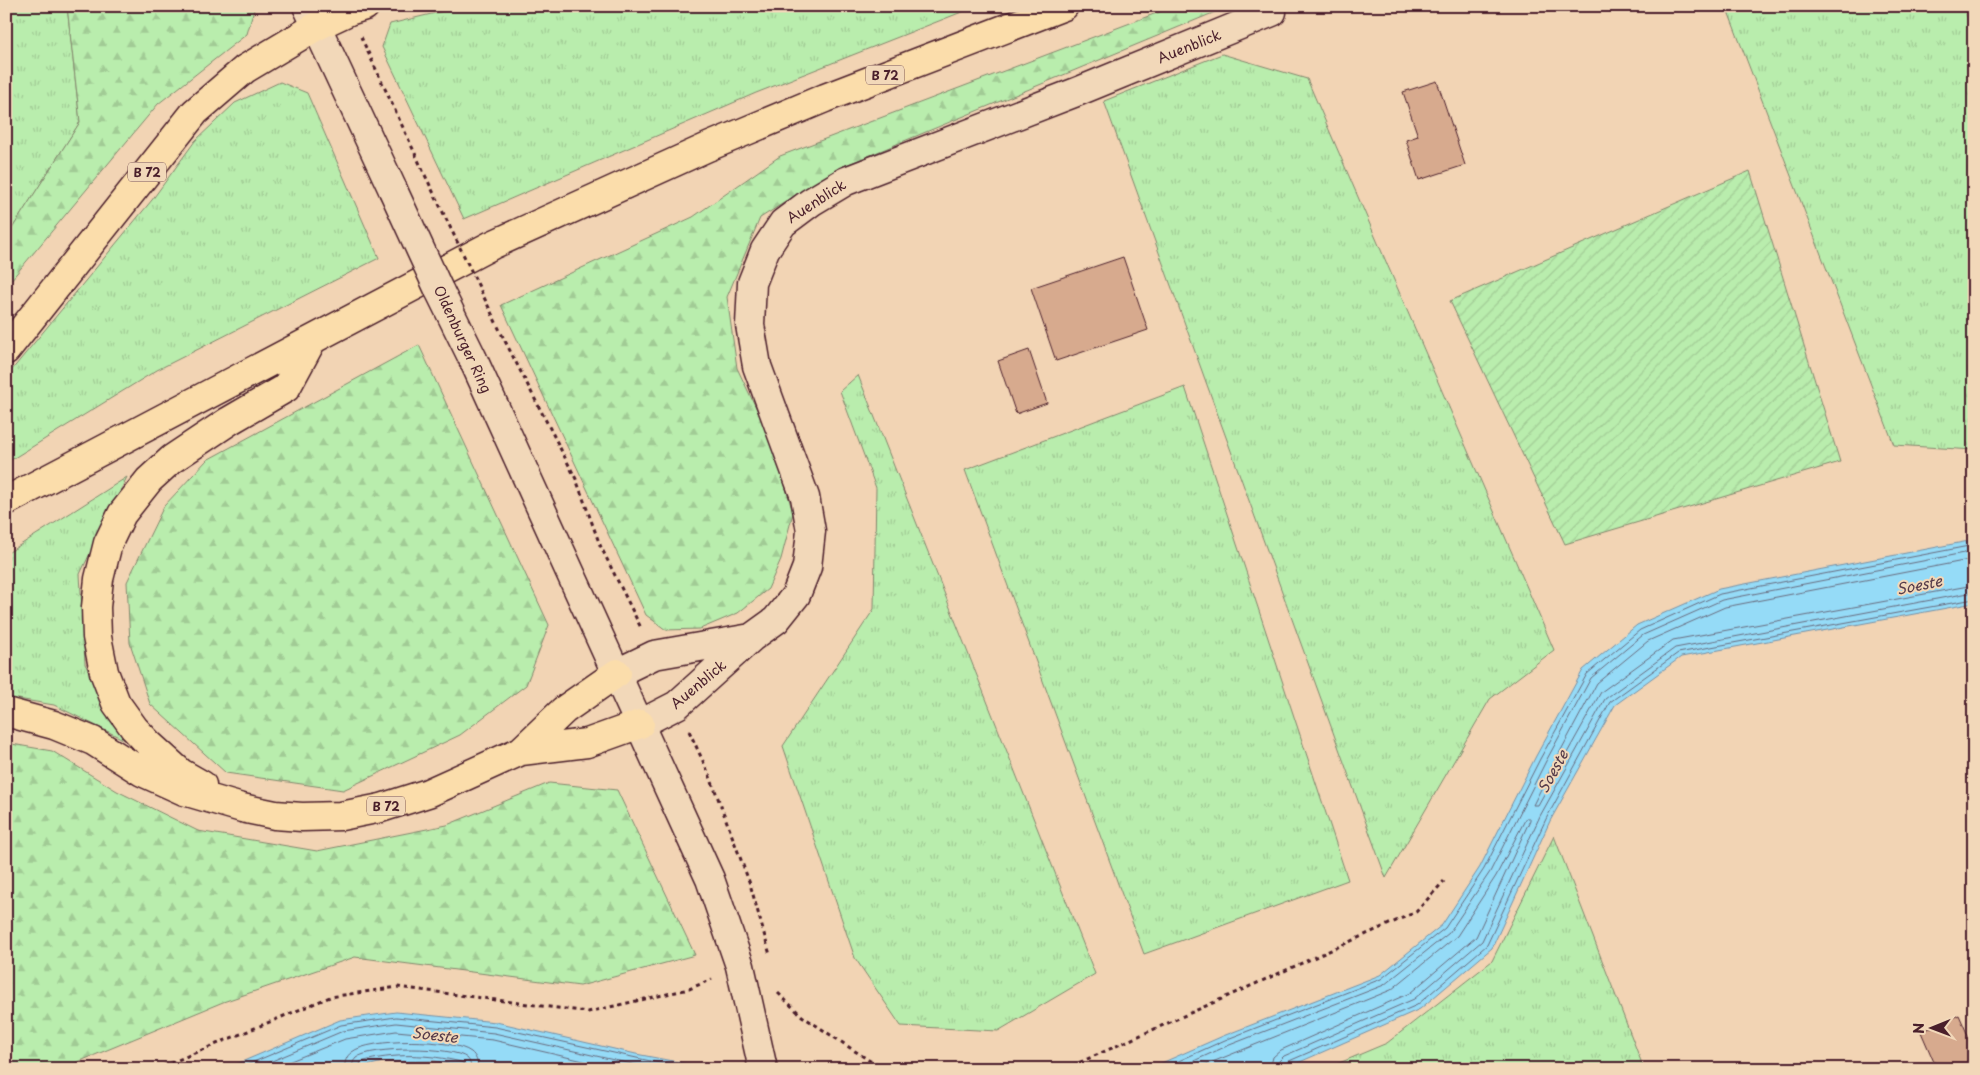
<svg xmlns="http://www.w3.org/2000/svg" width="1980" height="1075" font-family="'Playpen Sans',sans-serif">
<defs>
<pattern id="grass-tufts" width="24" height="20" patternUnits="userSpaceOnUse" patternTransform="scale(1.25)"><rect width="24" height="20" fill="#b9edad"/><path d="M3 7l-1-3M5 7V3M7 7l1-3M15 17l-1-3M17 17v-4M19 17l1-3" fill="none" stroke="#a1cb95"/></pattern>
<pattern id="forest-firs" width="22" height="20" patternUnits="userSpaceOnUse" patternTransform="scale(1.25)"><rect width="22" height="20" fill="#b9edad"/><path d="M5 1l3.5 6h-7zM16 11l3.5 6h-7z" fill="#a1cb95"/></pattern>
<pattern id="garden-furrows" width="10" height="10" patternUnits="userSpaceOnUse" patternTransform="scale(1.25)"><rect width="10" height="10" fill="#b9edad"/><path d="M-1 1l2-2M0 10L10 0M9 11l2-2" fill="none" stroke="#a1cb95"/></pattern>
</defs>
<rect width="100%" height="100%" fill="#f2d4b4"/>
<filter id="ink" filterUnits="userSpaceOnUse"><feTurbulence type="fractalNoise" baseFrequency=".02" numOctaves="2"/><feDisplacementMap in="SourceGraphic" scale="10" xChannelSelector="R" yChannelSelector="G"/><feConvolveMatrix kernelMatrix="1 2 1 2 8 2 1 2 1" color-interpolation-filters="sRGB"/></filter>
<g filter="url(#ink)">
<path fill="url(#grass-tufts)" stroke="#82866c" d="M6,6H67L80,122L6,238Z
M805,6H977L756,93L464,219L382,47L390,24L456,8L730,9Z
M1726,6H1963L1974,35V450L1894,445Z
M1222,54L1307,79L1554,650L1490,699L1386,878L1104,101Z
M280,82L307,93L379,258L157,370L6,463V377L152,200L195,141L235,103Z
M858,375L1095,974L998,1031L901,1026L855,958L783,746L874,609L876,488L840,391Z
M1185,387L1348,880L1144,954L965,470Z
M127,477L80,574L85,664L125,740L54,705L6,697V554Z
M1554,836L1644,1069H1325L1387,1043L1492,961Z"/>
<path fill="url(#forest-firs)" stroke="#82866c" d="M67,6H255L247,34L158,104L6,286V238L80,122Z
M1175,6H1220V10L839,168L760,218L727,297L737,368L773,443L793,513L781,559L768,589L738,613L700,629L666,630L646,615L501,305L693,217L780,156Z
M419,345L549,625L526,685L460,735L343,790L226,773L150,704L130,643L127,582L164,506L207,460Z
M6,743L52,751L117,791L198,831L317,851L447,825L549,783L617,790L695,955L580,986L355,957L223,1002L61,1069H6Z"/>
<path fill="url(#garden-furrows)" stroke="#82866c" d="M1750,171L1840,462L1565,544L1450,301Z"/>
<path fill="#95dbf7" stroke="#7790a5" d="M1974,540V603L1681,657L1615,705L1550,821L1492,948L1420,1009L1284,1069H1148L1223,1036L1380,975L1442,925L1480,867L1536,756L1583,670L1637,625L1719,589Z
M396,1012L496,1022L636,1054L714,1069H469L435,1061L383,1062L354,1069H225L340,1020Z"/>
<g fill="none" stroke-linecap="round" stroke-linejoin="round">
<path stroke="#686a7d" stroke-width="1" d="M1974,559L1725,607L1648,641L1597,683L1553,765L1533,805H1538L1601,692L1673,640L1974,585
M237,1069L341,1025L396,1017L495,1027L687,1069
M253,1069L343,1031L396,1023L494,1033L654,1069
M271,1069L345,1039L396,1031L493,1040L618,1069
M344,1069C345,1062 346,1056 352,1052C369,1038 453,1038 471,1052C476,1056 478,1062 478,1069
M352,1069C352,1065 353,1061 356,1058C370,1046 453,1046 467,1058C470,1061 471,1065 471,1069
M358,1069L361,1062C393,1053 429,1054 461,1062L464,1064L465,1069
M1161,1069L1225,1040L1381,979L1445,928L1484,869L1540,759L1587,674L1640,630L1720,594L1974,545
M1176,1069L1227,1046L1384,985L1449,933L1490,872L1546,761L1591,678L1643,635L1722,600L1974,551
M1195,1069L1391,990L1457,936L1496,876L1526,818H1530V820L1476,937L1410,993L1281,1050L1273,1057L1270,1069
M1278,1069L1279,1061L1284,1056L1414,999L1482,941L1540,816L1605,699L1675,648L1974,592
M1284,1069L1287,1062L1417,1005L1487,945L1546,819L1610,702L1678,653L1974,599"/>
</g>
<path fill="#d7aa8e" stroke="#4a1f2b" d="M1437,81L1465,165L1419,180L1406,140L1418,136L1403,92Z
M1123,257L1148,330L1056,361L1031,288Z
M1029,350L1047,403L1016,414L998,361Z
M1959,1015L1974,1049V1069H1937L1921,1032Z"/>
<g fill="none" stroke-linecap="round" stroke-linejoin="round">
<defs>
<path id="minor" d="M617,673L654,655L751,638
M640,724L677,705L751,638L776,620L796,595L807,567L811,531L805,497L757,366L750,325L752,283L765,250L783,223L811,202L846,181L1079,91L1272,12"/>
<path id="secondary" d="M307,6L393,190
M439,290L472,357L710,879L740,966L763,1069"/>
<path id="primary" d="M317,26L349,11L365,6"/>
<path id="trunk" d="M6,350L195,112L245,69L317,26
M6,501L492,245L708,147L825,98L1064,6
M6,712L54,725L93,741L142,772L184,791L242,808L275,815L302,817L341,816L381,808L428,793L521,751L587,743L640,724
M521,751L564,710L617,673
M202,785L181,773L149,744L134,728L116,703L104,672L97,637L96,607L99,579L108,543L122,514L149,480L172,459L229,421L286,388L311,342"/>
</defs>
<use href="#minor" stroke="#4a1f2b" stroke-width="31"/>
<use href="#secondary" stroke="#4a1f2b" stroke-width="31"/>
<use href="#primary" stroke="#4a1f2b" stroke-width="31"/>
<use href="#trunk" stroke="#4a1f2b" stroke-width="31"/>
<path stroke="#4a1f2b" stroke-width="3" stroke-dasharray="4 4" stroke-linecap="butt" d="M361,37L425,175
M505,341L576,479L600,545L641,628
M689,731L709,774L750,884L770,955
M778,993L802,1016L870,1061L893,1069
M156,1069L330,997L398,987L588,1012L689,989L712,979
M1065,1069L1416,912L1444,881"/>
<use href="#minor" stroke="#f2d8b9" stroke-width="28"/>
<use href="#secondary" stroke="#f2d8b9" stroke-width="28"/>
<use href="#primary" stroke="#fbddab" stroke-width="28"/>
<use href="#trunk" stroke="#fbddab" stroke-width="28"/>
<defs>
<path id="secondary-bridge" d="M393,190L439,290"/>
</defs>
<use href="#secondary-bridge" stroke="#4a1f2b" stroke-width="31" stroke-linecap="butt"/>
<path stroke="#4a1f2b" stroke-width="3" stroke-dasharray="4 4" stroke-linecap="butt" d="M425,175L505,341"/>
<use href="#secondary-bridge" stroke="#f2d8b9" stroke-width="28"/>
</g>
</g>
<g text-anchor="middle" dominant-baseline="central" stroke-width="4" stroke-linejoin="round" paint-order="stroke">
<g fill="#f2d8b9" stroke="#7c5656" stroke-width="1">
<rect x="866" y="65.5" width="38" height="19" rx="4"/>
<rect x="128" y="162.5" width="38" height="19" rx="4"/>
<rect x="367" y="796.5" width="38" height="19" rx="4"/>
</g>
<g font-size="12" font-weight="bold" fill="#4a1f2b">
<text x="885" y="75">B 72</text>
<text x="147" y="172">B 72</text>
<text x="386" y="806">B 72</text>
</g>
<g font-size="14" fill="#4a1f2b" stroke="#f2d8b9">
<text transform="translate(1189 46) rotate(-22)">Auenblick</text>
<text transform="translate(816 201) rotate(-33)">Auenblick</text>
<text transform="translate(463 339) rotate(65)">Oldenburger Ring</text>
<text transform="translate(698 684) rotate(-40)">Auenblick</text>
</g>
<g font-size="15" font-style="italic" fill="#553b4a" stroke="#f2d8b9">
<text transform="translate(1919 584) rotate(-11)">Soeste</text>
<text transform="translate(1552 771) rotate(-61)">Soeste</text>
<text transform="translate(435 1034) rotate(7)">Soeste</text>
</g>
</g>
<rect width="1980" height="1075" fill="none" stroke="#f2d8b9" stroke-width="25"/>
<rect x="12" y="12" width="1955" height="1050" fill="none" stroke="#4a1f2b" stroke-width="2" filter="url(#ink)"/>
<g transform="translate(1932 1028) rotate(269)" stroke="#f2d8b9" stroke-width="4" paint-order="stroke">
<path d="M0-4L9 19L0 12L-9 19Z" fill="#4a1f2b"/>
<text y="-8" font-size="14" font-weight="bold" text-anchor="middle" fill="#4a1f2b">N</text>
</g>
</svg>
